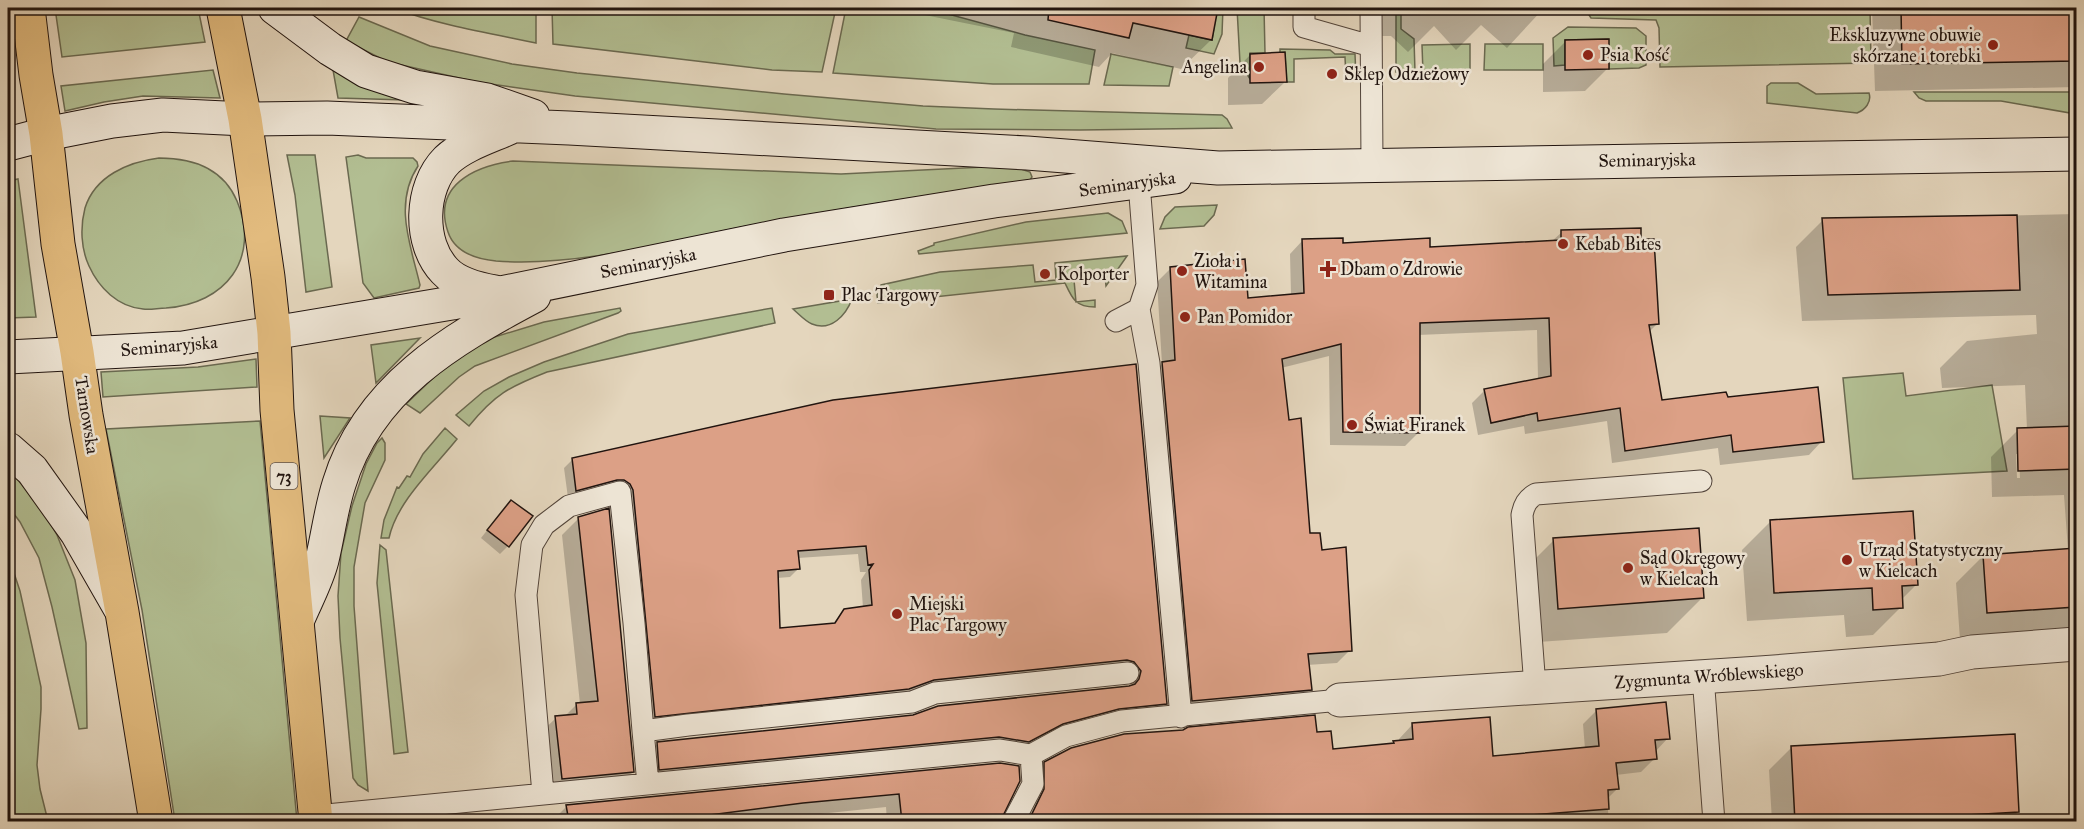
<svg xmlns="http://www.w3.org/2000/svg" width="2084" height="829" font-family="'IM FELL Great Primer',serif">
<rect width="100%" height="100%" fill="#e4d6bd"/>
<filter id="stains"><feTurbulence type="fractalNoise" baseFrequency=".00333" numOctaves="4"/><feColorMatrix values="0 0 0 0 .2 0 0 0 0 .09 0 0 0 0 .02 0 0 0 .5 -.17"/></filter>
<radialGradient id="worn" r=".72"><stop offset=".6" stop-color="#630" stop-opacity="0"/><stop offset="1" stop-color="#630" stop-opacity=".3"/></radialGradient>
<path fill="#b2be92" stroke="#6a6950" stroke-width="1.5" d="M55,8H198L205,42L62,57Z
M393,8H536V43C488,33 439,25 393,8Z
M552,8H836L822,72L772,70L553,44Z
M846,8H926L1025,35L1095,50L1089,84H993L833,73Z
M1217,8H1223L1222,34L1214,54L1186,48L1189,35L1212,40Z
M1237,8H1264L1265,53H1250V79L1240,63Z
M1396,8H1401V29L1414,39L1415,72H1396Z
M1588,8H1870L1871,63L1660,67L1659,28L1656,20L1591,18L1589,15Z
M359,17L430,46L512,64L577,73L784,94L923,106L994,109L1222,115L1227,119L1232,128L1080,130L936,129L575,96L477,82L388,62L346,41Z
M1568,27L1636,28L1646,36V65L1639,68L1609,69L1608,39L1565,40V65L1554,66L1553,38Z
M1470,44V71L1423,73L1422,45Z
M1485,44H1543V70H1484Z
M1280,49L1330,50L1335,54H1355L1356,78H1346L1345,57L1294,59V82H1286L1285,53H1280Z
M1111,54L1173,67L1169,86L1104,85Z
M213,70L220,98L143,96L104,102L65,111L61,86Z
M333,70L406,100L338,98Z
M1771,83H1798L1816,94L1869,93C1872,102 1865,110 1857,113L1767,103V86Z
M1914,92H2076V114L2001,101H1926L1919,98Z
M287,155H315L332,287L306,292L295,195Z
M358,155L366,158H413L417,162L418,166C393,204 411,246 420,285L419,288L374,298L363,283L346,157Z
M159,158C192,158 223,168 237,201C261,259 225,304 166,308C158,308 151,310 143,309C118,307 99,288 89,266C81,249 80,227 85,208C95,176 128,162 159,158Z
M513,161L841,174L984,167L1021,169L1030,172L1032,177L1030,180C935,194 841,208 747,226C667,242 578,267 496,261C476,259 455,253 448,232C432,186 474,166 513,161Z
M18,179L36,317L8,318V181Z
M1217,205L1214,215L1204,226L1160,229L1165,217L1175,207Z
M1108,213L1122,221L1127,233L919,254L918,251L934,245V243L1026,222Z
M1127,256L1106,286L1105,276L1074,280L1076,302L1095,300V307C1075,307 1072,298 1065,283L878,303L877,295L881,285L940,272L1033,265L1035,282L1056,280L1055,263Z
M852,299C846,315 831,332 812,324C805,321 799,314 793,309Z
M620,308L621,311L618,313L475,366L459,377L420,413L406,404L454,358L488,339L544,322Z
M772,308L775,323L547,372C509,387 495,394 469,426L456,415L484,391L509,377L544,362L628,334Z
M420,338L376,383L371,345Z
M256,359L257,387L103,397L101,372L198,367Z
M1903,373L1906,396L1992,385L2007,471L1853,479L1843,378Z
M320,416L350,418L324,458Z
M260,421L297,821H175L142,610L106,429Z
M445,428L457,439C434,468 397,501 389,538H381L384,520L397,487L399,488L407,476L410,477L423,454Z
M382,438L385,443V460L365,503L354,567V606L368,791L358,785L353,778L340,638L338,596L341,553L352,506L366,464L377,443Z
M8,469L35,499L45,514L57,535L75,580L86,643L87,728L79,729L52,607L39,558L20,522L8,506Z
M380,545L386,550L408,752L394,754L377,583Z
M8,555L20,591L41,687V709L37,765L40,789L48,821H8Z"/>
<path fill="#0003" fill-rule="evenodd" d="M890,8H1216L1211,40L1181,69L1112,53L1099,67L1011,47L1014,33Z
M1379,8H1544L1507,48L1481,25L1456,50L1434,26L1408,52L1391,36H1379Z
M1872,8H2076V87L1875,91Z
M1566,41L1608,68L1585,91L1543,92V64Z
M1250,55L1285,82L1262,104L1228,105V78Z
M2076,214V631L1960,640L1956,583L1983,556L2068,550L2064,495L1992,497L1991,457L2018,430L2027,429L2025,385L1942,388L1940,368L1967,341L2037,334L2036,315L1802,321L1796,247L1823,220ZM2016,454H2019L2020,478H2017Z
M1562,232L1639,241L1657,324L1649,332L1661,402L1727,399L1822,441L1809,455L1720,465L1718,448L1612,463L1607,421L1525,434L1524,426L1478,435L1472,403L1485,390L1538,380L1537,330L1418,335V433L1405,446L1330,445L1329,356L1281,368L1287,421L1309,535L1321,552L1350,650L1337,663L1307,665L1310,689L1297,703L1180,714L1149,377L1162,364L1157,282L1171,268L1246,299L1291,295L1290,254L1303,240L1429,248L1551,242Z
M1135,366L1165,703L1157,712L1019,749L652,778L649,752L658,743L914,716L1132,686L1133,681L899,697L647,724L625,499L568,498L564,468L573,459ZM858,554L860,572H866L861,580L863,608L844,610L832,625L779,630L777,578L790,577L798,569V558Z
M504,509L508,546L500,554L481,538Z
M579,518L633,772L615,789L546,796L538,735L556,718L564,717L577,704H580L562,535Z
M1770,522L1916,585L1901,600V607L1873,635L1846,637L1844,615L1747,621L1742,550Z
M1554,540L1702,598L1667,633L1523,643L1519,575Z
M1596,711L1668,738L1655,752V758L1641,772L1616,775L1617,789L1607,799L1609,822H1022L1031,777L1045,764L1315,734L1331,751L1392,745L1399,742V739L1412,725L1491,758L1585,749L1583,724Z
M1792,747L2018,812L2008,822H1772L1769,770Z
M1000,764L999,822H887L886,807L743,822H554L553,820L567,806Z"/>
<path fill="#dca086" stroke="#21140f" stroke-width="1.5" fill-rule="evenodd" d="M1049,8H1218L1212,40L1133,23L1129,38L1048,20Z
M1901,8H2076V61L1902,64Z
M1609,39V69L1565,70V40Z
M1285,52L1287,82L1250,83V54Z
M2017,215L2020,290L1828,295L1822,218Z
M1641,228V239H1654L1659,324L1649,325L1662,400L1726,392L1728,397L1818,387L1824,442L1733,452L1731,435L1625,451L1620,408L1538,421L1537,413L1491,423L1484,389L1551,376L1549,318L1420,323V433L1343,432L1341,344L1282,359L1289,420L1301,418L1310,533H1320L1322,550L1346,547L1352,651L1308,654L1312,690L1192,701L1162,362L1175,360L1170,267L1245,259L1248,298L1304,293L1302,239L1343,238V243L1430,238V247L1561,240V230Z
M1136,364L1167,704L1119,709L1063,724L1029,742L999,737L659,770L657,742L913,715L938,706L1129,686L1135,684L1139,679L1141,671L1134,662L1127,660L934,680L909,689L655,717L633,490L630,484L624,480H617L576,491L572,458L833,400ZM866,546L868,565L873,564L869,570L872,605L844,609L835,623L780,628L778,571L800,569L798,551Z
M2076,426V469L2018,471L2017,428Z
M511,500L533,516L509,547L487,530Z
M609,508L634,772L562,779L555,716L577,714L576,703L598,701L578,517Z
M1913,511L1918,585L1902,586L1903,608L1873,610L1872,588L1774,593L1770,520Z
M1699,528L1704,598L1558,609L1553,538Z
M2076,548V607L1987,613L1983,555Z
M1666,702L1670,739L1655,740L1657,759L1616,763L1619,789L1608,790L1609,809L1505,817V822H1028L1044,789V762L1071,748L1124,734L1183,730L1188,727L1315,715L1317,732L1331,731L1333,749L1394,743L1393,741L1413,739L1412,723L1490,717L1493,756L1599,746L1596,709Z
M2015,734L2019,812L1845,822H1795L1791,746Z
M1000,763L1019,766L1020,781L1000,822H902L899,794L803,803L655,822H569L566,805Z"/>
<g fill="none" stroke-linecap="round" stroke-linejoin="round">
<defs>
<path id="lane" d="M1304,8V27L1371,46
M1371,8L1372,165
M1139,309L1149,363L1181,717
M1116,321L1139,309L1147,285L1139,183
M1703,676L1714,822
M1535,687L1522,515C1524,505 1527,499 1536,494L1701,481
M648,784L643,731L688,725L912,702L935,693L1128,673
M543,794L526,595L532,545L544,525L569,506L620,492L634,623L643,731
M316,816L1000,750L1031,755
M1013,822L1033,784L1031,755L1066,736L1122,721L1340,700"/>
<path id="street" d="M1340,700L1760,673L1939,659L1972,652L2076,644"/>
<path id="secondary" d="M275,8L330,49L366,71L415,87L487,100L533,116
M8,144L46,134L112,121L163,115L245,119L327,118L569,128L1027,153L1218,168L2076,154
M495,292C478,289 457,284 445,271C418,243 420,187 447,160C463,145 489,137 509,128
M8,357L183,348L452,303L784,235L994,201L1175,177
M8,449L32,470L77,533L120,608
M298,619C306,600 317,580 322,560C328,535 331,509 339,484C368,388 451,340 534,296"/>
<path id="primary" d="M28,8L36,75L46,134L58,244L77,352L86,415L122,612L156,822
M223,8L245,119L268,277L274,333L277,410L316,822"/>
</defs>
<use href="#lane" stroke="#52443a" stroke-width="23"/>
<use href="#street" stroke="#52443a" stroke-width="35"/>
<use href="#secondary" stroke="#21140f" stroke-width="35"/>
<use href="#primary" stroke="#21140f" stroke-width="35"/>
<use href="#lane" stroke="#ede4d4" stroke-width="21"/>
<use href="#street" stroke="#ede4d4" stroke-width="33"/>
<use href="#secondary" stroke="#ede4d4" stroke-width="33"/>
<use href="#primary" stroke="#e2bb7e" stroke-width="33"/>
</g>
<g fill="#8f2418" stroke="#ede4d4" stroke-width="2">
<circle cx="1993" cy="45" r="6"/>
<circle cx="1588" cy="55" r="6"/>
<circle cx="1259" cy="67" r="6"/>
<circle cx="1332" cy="74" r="6"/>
<circle cx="1563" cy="244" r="6"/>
<path d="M1325 260h6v6h6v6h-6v6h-6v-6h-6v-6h6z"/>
<circle cx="1182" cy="271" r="6"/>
<circle cx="1045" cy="274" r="6"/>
<rect x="823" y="289" width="12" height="12" rx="3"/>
<circle cx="1185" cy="317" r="6"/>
<circle cx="1352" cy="425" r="6"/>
<circle cx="1847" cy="560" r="6"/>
<circle cx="1628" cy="568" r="6"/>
<circle cx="897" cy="614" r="6"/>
</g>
<g text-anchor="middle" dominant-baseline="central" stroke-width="5" stroke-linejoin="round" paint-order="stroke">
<rect fill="#ede4d4" stroke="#5e524a" stroke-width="1.5" x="270.5" y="463" width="27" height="26" rx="4.5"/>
<g font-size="16" font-weight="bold" fill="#21140f">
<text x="284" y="476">73</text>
</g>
<g font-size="18" fill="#21140f" stroke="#ede4d4" text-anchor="start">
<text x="1981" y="35" text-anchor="end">Ekskluzywne obuwie<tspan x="1981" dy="21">skórzane i torebki</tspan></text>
<text x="1600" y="55">Psia Kość</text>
<text x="1247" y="67" text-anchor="end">Angelina</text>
<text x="1344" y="74">Sklep Odzieżowy</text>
<text x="1575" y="244">Kebab Bites</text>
<text x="1194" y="261">Zioła i<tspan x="1194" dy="21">Witamina</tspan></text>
<text x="1340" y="269">Dbam o Zdrowie</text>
<text x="1057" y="274">Kolporter</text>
<text x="841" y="295">Plac Targowy</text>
<text x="1197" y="317">Pan Pomidor</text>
<text x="1364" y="425">Świat Firanek</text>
<text x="1859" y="550">Urząd Statystyczny<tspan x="1859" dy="21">w Kielcach</tspan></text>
<text x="1640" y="558">Sąd Okręgowy<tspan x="1640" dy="21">w Kielcach</tspan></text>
<text x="909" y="604">Miejski<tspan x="909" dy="21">Plac Targowy</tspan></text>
</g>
<g font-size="18" fill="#21140f" stroke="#ede4d4">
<text transform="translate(1647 160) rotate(-1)">Seminaryjska</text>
<text transform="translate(1127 184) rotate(-8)">Seminaryjska</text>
<text transform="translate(648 263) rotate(-11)">Seminaryjska</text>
<text transform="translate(169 346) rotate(-5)">Seminaryjska</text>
<text transform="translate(87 415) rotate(81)">Tarnowska</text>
<text transform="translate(1709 676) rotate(-4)">Zygmunta Wróblewskiego</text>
</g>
</g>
<rect width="2084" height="829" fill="none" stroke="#e4d6bd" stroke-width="30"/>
<rect x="9" y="9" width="2066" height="811" fill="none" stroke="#21140f" stroke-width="3"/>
<rect x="15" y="15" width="2054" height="799" fill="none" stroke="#21140f" stroke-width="1.5"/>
<rect width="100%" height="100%" filter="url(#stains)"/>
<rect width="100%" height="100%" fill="url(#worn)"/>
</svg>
